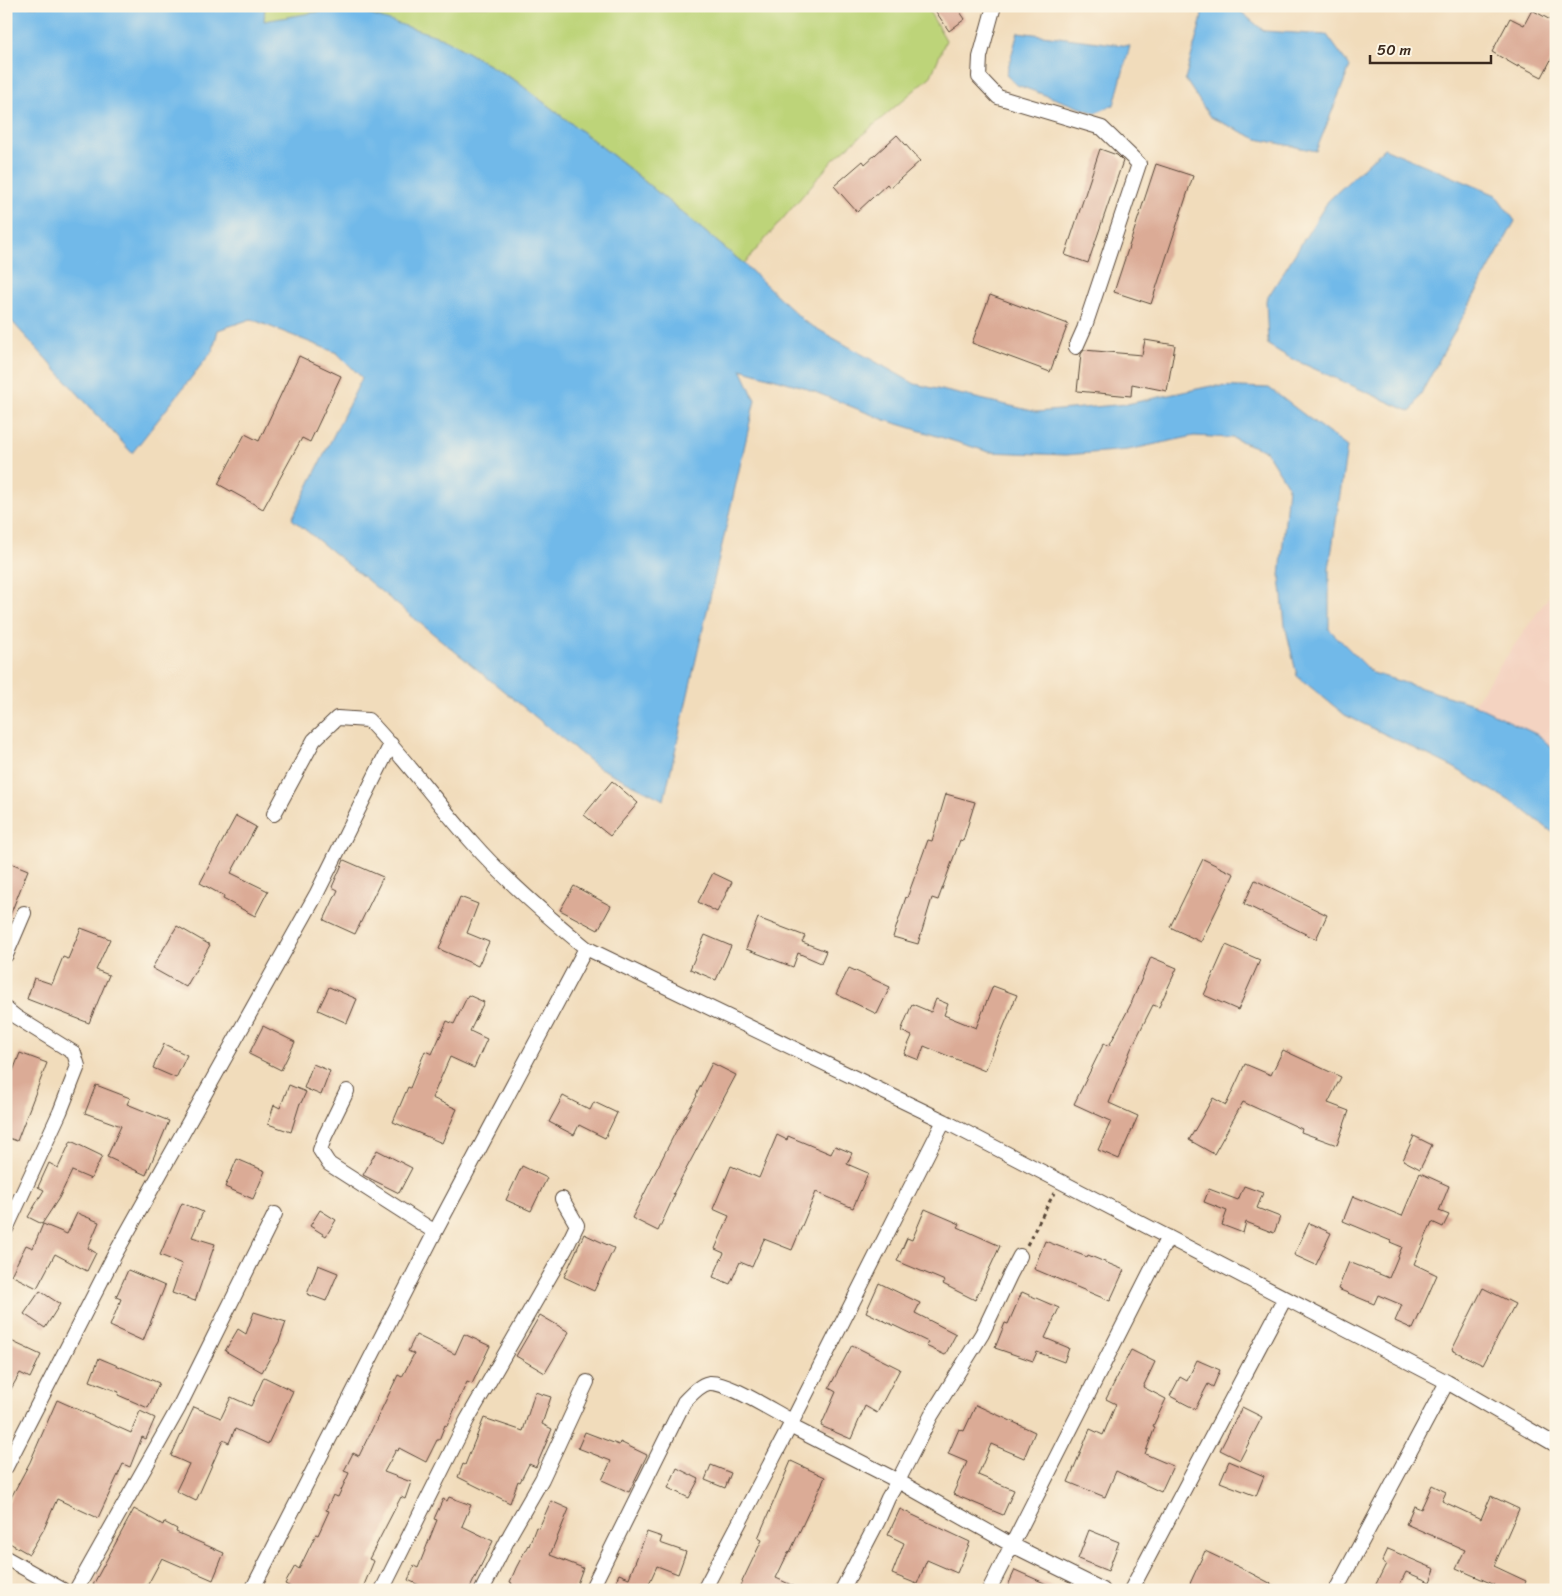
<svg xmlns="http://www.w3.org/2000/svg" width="1562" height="1596" font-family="Sriracha,sans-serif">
<rect width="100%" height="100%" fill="#fcf5e5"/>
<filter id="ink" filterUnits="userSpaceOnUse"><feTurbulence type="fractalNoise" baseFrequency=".02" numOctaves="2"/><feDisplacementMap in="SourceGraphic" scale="10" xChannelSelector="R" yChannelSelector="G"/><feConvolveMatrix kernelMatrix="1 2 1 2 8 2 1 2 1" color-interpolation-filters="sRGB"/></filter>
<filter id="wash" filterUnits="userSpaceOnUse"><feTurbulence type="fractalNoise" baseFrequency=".0096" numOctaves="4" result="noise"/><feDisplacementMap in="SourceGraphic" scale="20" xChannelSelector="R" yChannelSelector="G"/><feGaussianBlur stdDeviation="1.12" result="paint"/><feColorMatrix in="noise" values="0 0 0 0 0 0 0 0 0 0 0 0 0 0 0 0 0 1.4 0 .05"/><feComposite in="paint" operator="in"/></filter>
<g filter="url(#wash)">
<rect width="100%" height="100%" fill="#f1dcbb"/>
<path fill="#f4d3c1" d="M1556,586V751L1538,735L1473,704Z"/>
<path fill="#bdd479" stroke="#7c7f4c" d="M265,6H926L946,40L931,76L834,159L744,264L620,161L516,81L443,38L263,21Z"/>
<path fill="#71b9e9" stroke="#567284" d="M6,6H265L264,21L346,7L443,38L516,81L620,161L744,264L805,322L915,384L1037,412L1127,404L1211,386L1269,388L1347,447L1329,569V629L1373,673L1473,704L1538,735L1556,751V835L1520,807L1453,767L1345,715L1297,676L1285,625L1280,577L1288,486L1266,451L1232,438L1194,436L1128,450L1066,455L989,452L885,420L800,386L741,369L755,400L664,800L596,766L292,519L362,378L337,353L251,319L218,330L213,350L132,453L6,315Z
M1203,6H1234L1264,31L1327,35L1350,67L1316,151L1257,139L1210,117L1185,79L1201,21Z
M1018,32L1130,46L1114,105L1095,113L1017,85L1006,75Z
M1384,148L1496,195L1515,221L1411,412L1290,358L1268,345L1266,300L1328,201Z"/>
<g id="blocks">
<path fill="#dbab96" d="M932,6H956L965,19L949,31Z
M1532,10L1556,23V50L1542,77L1518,65V67L1492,52L1510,18L1524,25Z
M897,135L920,161L890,188L887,184L857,212L834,186L863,161L865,164Z
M1100,149L1117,155L1123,161L1088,263L1065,255Z
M1156,164L1193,176L1151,304L1114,292Z
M990,295L1068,324L1050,372L972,343Z
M1145,340L1175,345L1167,391L1132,384L1131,396L1077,391L1081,354L1084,350L1142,355Z
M299,356L341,376L310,442L302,438L263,509L218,484L245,434L259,441Z
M612,781L638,803L610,836L584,815Z
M946,794L975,802L963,841L960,840L938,900L932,898L918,944L893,937L906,897L907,898L928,840L932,841Z
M236,816L256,827L231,873L268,891L255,916L223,899L224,896L200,883Z
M1203,859L1234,874L1201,942L1170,927Z
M344,860L383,877L355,934L324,920L338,890L332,887Z
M6,861L28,870L7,923L6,922Z
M713,873L732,882L717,912L698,902Z
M1255,880L1327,915L1316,939L1244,904Z
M574,886L611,906L598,930L560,910Z
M460,897L478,904L467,933L489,942L478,966L439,949Z
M758,918L805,936L802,942L826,951L821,963L798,953L793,967L746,949Z
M177,926L210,945L186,987L152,968Z
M81,928L110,939L96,970L109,975L89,1023L27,999L34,978L52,984L63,957L68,959Z
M705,935L731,946L716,980L690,969Z
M1226,945L1260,960L1238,1010L1204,995Z
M1151,957L1177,968L1159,1007L1153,1005L1131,1049L1109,1103L1138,1116L1119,1159L1098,1150L1111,1121L1074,1104L1104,1043L1109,1046L1130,1006Z
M849,968L890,987L877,1014L836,994Z
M993,986L1017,995L985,1071L924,1046L919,1060L904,1054L912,1036L901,1031L912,1004L931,1012L936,999L948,1004L944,1015L976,1028Z
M329,987L357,999L347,1023L318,1010Z
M468,995L484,1002L470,1031L487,1039L474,1068L450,1057L432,1098L457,1109L442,1143L393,1122L408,1087L410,1088L425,1051L432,1054L447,1021L454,1024Z
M263,1026L295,1042L281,1070L249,1054Z
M164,1044L187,1055L176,1078L153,1068Z
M1283,1050L1341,1077L1328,1103L1349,1111L1337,1145L1301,1132L1302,1129L1243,1102L1214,1154L1189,1140L1213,1098L1226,1105L1245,1064L1271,1075Z
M20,1053L47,1063L17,1141L6,1137V1089Z
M712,1063L736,1075L673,1194H675L658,1231L632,1218L675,1133L697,1096L696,1095Z
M313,1064L330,1071L321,1095L304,1088Z
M96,1085L130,1098L127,1104L169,1121L146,1175L107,1157L121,1126L85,1113Z
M289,1085L306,1092L301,1103H300L291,1132L268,1124L274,1105L280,1108Z
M563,1096L590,1110L594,1102L617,1113L605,1138L579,1125L574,1135L549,1122Z
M777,1135L787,1140L788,1136L831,1154L835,1146L852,1153L847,1164L868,1173L853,1208L816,1192L792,1250L764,1239L752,1267L740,1262L730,1284L713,1277L724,1253L715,1249L729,1216L713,1209L731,1166L759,1178Z
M1414,1136L1432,1145L1420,1169L1403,1160Z
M71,1141L102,1156L91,1179L72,1171L59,1198L42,1224L28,1217L44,1190L38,1187L49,1163L58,1168Z
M377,1150L412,1168L399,1193L363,1175Z
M237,1159L265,1171L253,1199L225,1187Z
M522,1166L547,1178L531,1211L506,1200Z
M1420,1173L1449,1186L1439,1211L1449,1215L1443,1227L1432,1222L1414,1264L1437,1275L1413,1329L1395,1321L1402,1305L1378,1295L1374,1304L1338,1289L1349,1262L1389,1278L1402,1247L1390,1242L1391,1241L1343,1221L1353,1196L1402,1216Z
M1244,1186L1263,1193L1257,1208L1280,1217L1274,1233L1246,1222L1243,1233L1222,1225L1227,1211L1204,1202L1209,1189L1238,1200Z
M182,1203L203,1212L192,1237L215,1244L195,1301L172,1293L182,1264L160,1255Z
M925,1209L960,1224L958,1227L1000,1246L975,1300L943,1284L945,1281L897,1261L907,1238L912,1240Z
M320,1210L336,1220L326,1236L310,1226Z
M77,1213L99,1222L88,1248L96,1253L87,1271L55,1254L37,1288L11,1275L26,1245L33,1248L43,1224L67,1234Z
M1309,1223L1331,1233L1316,1265L1294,1255Z
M584,1234L614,1248L594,1291L564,1277Z
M1045,1241L1087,1257L1088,1255L1124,1270L1110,1301L1034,1269Z
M318,1265L338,1273L326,1301L307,1294Z
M128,1270L165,1286L143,1341L110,1326L121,1299L116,1297Z
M879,1283L920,1303L915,1313L956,1334L945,1355L926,1346L928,1342L866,1312Z
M1483,1288L1515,1304L1483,1365L1452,1350Z
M40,1291L60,1304L45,1328L24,1314Z
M1022,1292L1059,1308L1045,1338L1069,1348L1064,1362L1037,1352L1033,1361L995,1348L1005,1323L1008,1324Z
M254,1312L286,1322L279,1342L262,1372L225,1351L238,1329L246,1334Z
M540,1315L569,1332L545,1373L516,1356Z
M464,1334L490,1346L472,1384L467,1382L447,1426L445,1425L439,1440H437L426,1462L399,1448L398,1451L396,1450L384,1472L411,1482L405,1499L401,1497L369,1559L374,1561L362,1590H296L285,1584L295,1566L299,1569L316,1534L318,1535L329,1511L326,1510L333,1495L338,1497L349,1473L344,1471L353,1453L359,1456L398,1375L402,1377L414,1354L408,1351L416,1335L455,1354Z
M11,1341L41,1355L30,1378L20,1373L6,1398V1352Z
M852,1345L900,1369L877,1413L865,1406L851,1439L821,1426L836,1392L829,1388Z
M1131,1350L1155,1362L1143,1387L1166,1399L1153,1426L1155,1427L1145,1454L1173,1466L1161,1492L1116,1471L1105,1497L1068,1482L1090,1429L1103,1435L1116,1404L1106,1399Z
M99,1358L159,1383L148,1408L118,1395L119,1392L90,1381Z
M1197,1360L1220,1370L1213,1387L1208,1384L1195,1409L1170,1396L1180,1377L1187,1381Z
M264,1377L293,1391L268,1444L235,1429L229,1443L223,1440L196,1501L176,1491L189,1464L171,1456L194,1407L221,1418L231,1397L251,1406Z
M535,1392L551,1397L542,1424L552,1429L536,1467L529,1464L520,1482L518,1481L510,1503L458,1477L463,1464L465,1465L484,1418L523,1431Z
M57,1400L131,1433L140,1411L155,1418L146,1439L142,1437L130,1467L123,1464L98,1518L57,1499L44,1529L29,1554L6,1541V1507L30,1462Z
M976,1405L1035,1432L1024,1458L991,1444L978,1475L1014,1490L1003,1515L953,1494L967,1462L948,1454L959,1429L964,1431Z
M1242,1407L1262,1417L1240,1460L1220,1450Z
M585,1432L619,1445L620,1442L647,1455L629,1492L602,1480L611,1461L578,1448Z
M791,1461L825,1477L790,1552L789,1551L776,1578L802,1590H738L762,1540L758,1538Z
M1229,1461L1264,1476L1256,1496L1220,1482Z
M711,1465L731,1473L725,1488L705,1480Z
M677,1468L699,1479L689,1498L668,1488Z
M1432,1485L1446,1492L1442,1501L1481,1519L1491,1496L1519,1509L1494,1566L1526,1581L1522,1590H1493L1495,1585L1456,1568L1465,1550L1406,1524L1414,1506L1421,1509Z
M449,1497L471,1505L462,1526L493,1541L469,1590H430L408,1580L414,1566L418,1568L437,1520L434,1519L443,1499L447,1501Z
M551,1501L569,1509L550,1555L583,1568L577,1584L574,1590H510L512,1583L510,1582L516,1568L528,1545L529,1546L536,1527L539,1528Z
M134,1509L163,1525L164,1522L177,1529L176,1532L224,1553L213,1580L162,1558L145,1590H101L93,1585Z
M900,1509L970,1542L957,1573L927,1560L917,1584L892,1574L904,1543L888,1535Z
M1089,1530L1119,1542L1108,1571L1078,1559Z
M647,1532L662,1537L660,1543L686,1552L678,1574L657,1566L648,1586L657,1590H612L619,1574L629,1578Z
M1388,1549L1435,1569L1430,1582L1406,1572L1397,1590H1373L1386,1564L1382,1562Z
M1205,1551L1243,1569L1283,1590H1187Z
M1015,1570L1060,1590H1006Z"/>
</g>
</g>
<g filter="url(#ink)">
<use href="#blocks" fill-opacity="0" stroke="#564536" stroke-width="1"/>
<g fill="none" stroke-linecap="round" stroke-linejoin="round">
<defs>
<path id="street" d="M994,6L980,57L979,77L998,97L1102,128L1139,164L1084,329L1076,347
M274,814L314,740L337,718L368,720C405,758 436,802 472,842C505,880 547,916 586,948L944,1121L1447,1382L1556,1445
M6,955L24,913
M6,1009L16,1017L74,1053L78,1066L60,1112L6,1229
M347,1091L325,1136L320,1150L329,1164L435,1232
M790,1426L898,1481L1012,1545L1103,1590
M6,1467L114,1256L316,895L391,744
M6,1558L63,1590
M76,1590L179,1407L275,1214
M252,1590L435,1232L586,948
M382,1590L467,1420L566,1248L577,1225L562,1199
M482,1590L511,1533L542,1479L587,1382
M591,1590L684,1402C691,1395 699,1385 709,1383C727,1381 774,1412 792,1421
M704,1590L790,1426L944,1121
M842,1590L878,1521L888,1498L898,1481L931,1416L982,1334L1010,1275L1020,1256
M989,1590L1168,1237
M1131,1590L1285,1298
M1336,1590L1447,1382"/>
</defs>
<use href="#street" stroke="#564536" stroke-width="16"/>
<path stroke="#564536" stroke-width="3" stroke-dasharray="4 4" stroke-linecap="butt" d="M1027,1245L1054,1193"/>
<use href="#street" stroke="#fff" stroke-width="14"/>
</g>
</g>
<rect width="1562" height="1596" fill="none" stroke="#fcf5e5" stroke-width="25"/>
<path d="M1370 55v8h121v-8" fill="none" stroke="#3b2a1e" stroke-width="2.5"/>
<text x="1377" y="55" font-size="15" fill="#3b2a1e" stroke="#fcf5e5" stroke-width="4" paint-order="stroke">50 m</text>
</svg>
